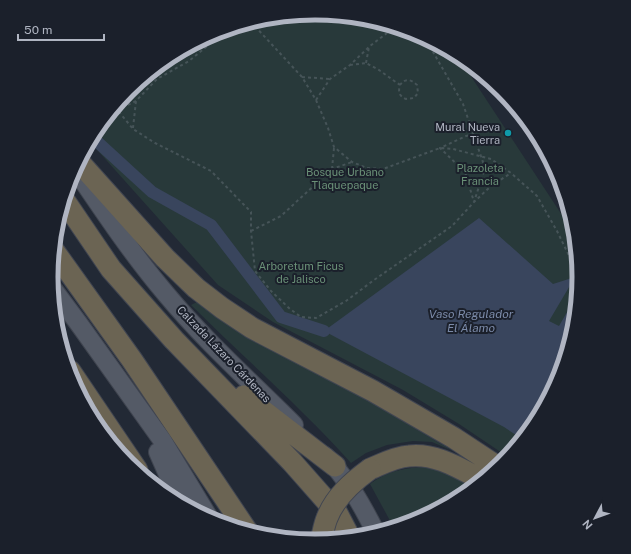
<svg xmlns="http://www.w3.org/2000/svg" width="631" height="554" font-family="'Public Sans',sans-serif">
<rect width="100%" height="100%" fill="#222935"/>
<path fill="#28393a" d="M316,13L367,18L417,33L457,55L575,235L579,277L574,329L559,378L535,424L508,457L459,424L403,390L273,322L218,285L90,142L96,130L129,90L169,57L215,33L264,18Z
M199,301L231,325L271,350L369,401L453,451L432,442L413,441L387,445L366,453L351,463C301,407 244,358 191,305Z
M425,467L440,469L475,486C452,505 423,519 394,528L370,484C388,471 403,468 425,467Z"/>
<path fill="#39455d" d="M479,218L553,284L575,277L549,321L559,326L570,307L576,308C572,355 553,402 522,439L504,427L324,331Z"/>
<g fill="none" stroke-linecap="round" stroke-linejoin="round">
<path stroke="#39455d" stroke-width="12" d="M92,137L152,192L211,225L281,317L324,331"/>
<defs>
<path id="major" d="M75,169C104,212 133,255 166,294C205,341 251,382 294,425
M53,289L79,324L162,440L209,518
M158,452L180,502
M325,456C347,478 362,505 376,533"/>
<path id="highway" d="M79,162L165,258L196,288L222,308L252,328L373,391L454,438L498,467
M64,200L111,269L174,340L292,462L337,513L350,538
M54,251L132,360L247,531
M70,371L137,470
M244,396L335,466
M370,469C382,464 395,457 409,456C436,453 459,468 482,480"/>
</defs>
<use href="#major" stroke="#3f444f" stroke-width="20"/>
<use href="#highway" stroke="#404551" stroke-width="23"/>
<path stroke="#465458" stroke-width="2" stroke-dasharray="3 3" stroke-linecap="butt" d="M251,22L302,77L316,100L328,128L334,147L352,162L367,168L383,169L440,148L453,149L491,159L511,173L537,196L557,231L574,266L579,271
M212,42L245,24
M366,63L369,47
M350,65L366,63L379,70L400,85C398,92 399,96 406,99L414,98L418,93L417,85C411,79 405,78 400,85
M302,77L330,79
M316,100L330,79L350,65L370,46L387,33L392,26
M115,107L133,129L155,143L211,171L251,212V231L255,271L271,291L290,309L301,317L316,318L346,301L374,280L452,226L474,202L485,168L463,104L425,38
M117,110L136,101L157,79L189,61L211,43L217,35V32
M133,128L136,101
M474,134L466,136L440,148L465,172L474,202L491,186L511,173
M332,169L334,148
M251,231L281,216L332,169L352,162"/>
<use href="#major" stroke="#545a66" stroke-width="18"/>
<use href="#highway" stroke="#6b6453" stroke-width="21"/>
<defs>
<path id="highway-bridge" d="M321,540C323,533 324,525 327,518C335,497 352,482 370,469"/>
</defs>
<use href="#highway-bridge" stroke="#404551" stroke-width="23" stroke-linecap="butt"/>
<use href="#highway-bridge" stroke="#6b6453" stroke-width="21"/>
</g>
<circle fill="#0f9aa8" stroke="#1b202b" stroke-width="1.5" cx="508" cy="133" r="4"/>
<g text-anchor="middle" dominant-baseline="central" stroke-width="4" stroke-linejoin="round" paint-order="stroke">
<g font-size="11" fill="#b0b5c2" stroke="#1b202b" text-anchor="end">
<text x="500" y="127">Mural Nueva<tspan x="500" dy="13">Tierra</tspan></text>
</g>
<g font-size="11" fill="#6a9077" stroke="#1b202b">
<text x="480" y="168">Plazoleta<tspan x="480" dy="13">Francia</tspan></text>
<text x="345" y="172">Bosque Urbano<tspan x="345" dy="13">Tlaquepaque</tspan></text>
<text x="301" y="266">Arboretum Ficus<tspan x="301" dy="13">de Jalisco</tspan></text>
</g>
<g font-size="11" fill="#b0b5c2" stroke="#1b202b">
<text transform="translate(224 354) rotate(46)">Calzada Lázaro Cárdenas</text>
</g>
<g font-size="12" font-style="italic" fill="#7b8aa8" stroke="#1b202b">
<text x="471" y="314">Vaso Regulador<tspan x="471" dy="14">El Álamo</tspan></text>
</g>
</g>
<path d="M0 0H631V554H0ZM58 277a257 257 0 1 1 514 0a257 257 0 1 1-514 0Z" fill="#1b202b" fill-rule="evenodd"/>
<path fill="none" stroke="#b0b5c2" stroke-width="5" d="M58 277a257 257 0 1 1 514 0a257 257 0 1 1-514 0Z"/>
<g transform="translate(595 518) rotate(229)" stroke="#1b202b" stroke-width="3" paint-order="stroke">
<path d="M0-3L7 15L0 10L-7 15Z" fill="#b0b5c2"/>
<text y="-6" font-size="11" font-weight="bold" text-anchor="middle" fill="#b0b5c2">N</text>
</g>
<path d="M18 34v6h86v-6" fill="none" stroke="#b0b5c2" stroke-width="2"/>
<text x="24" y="34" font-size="12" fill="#b0b5c2" stroke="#1b202b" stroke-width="3" paint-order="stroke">50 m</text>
</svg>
